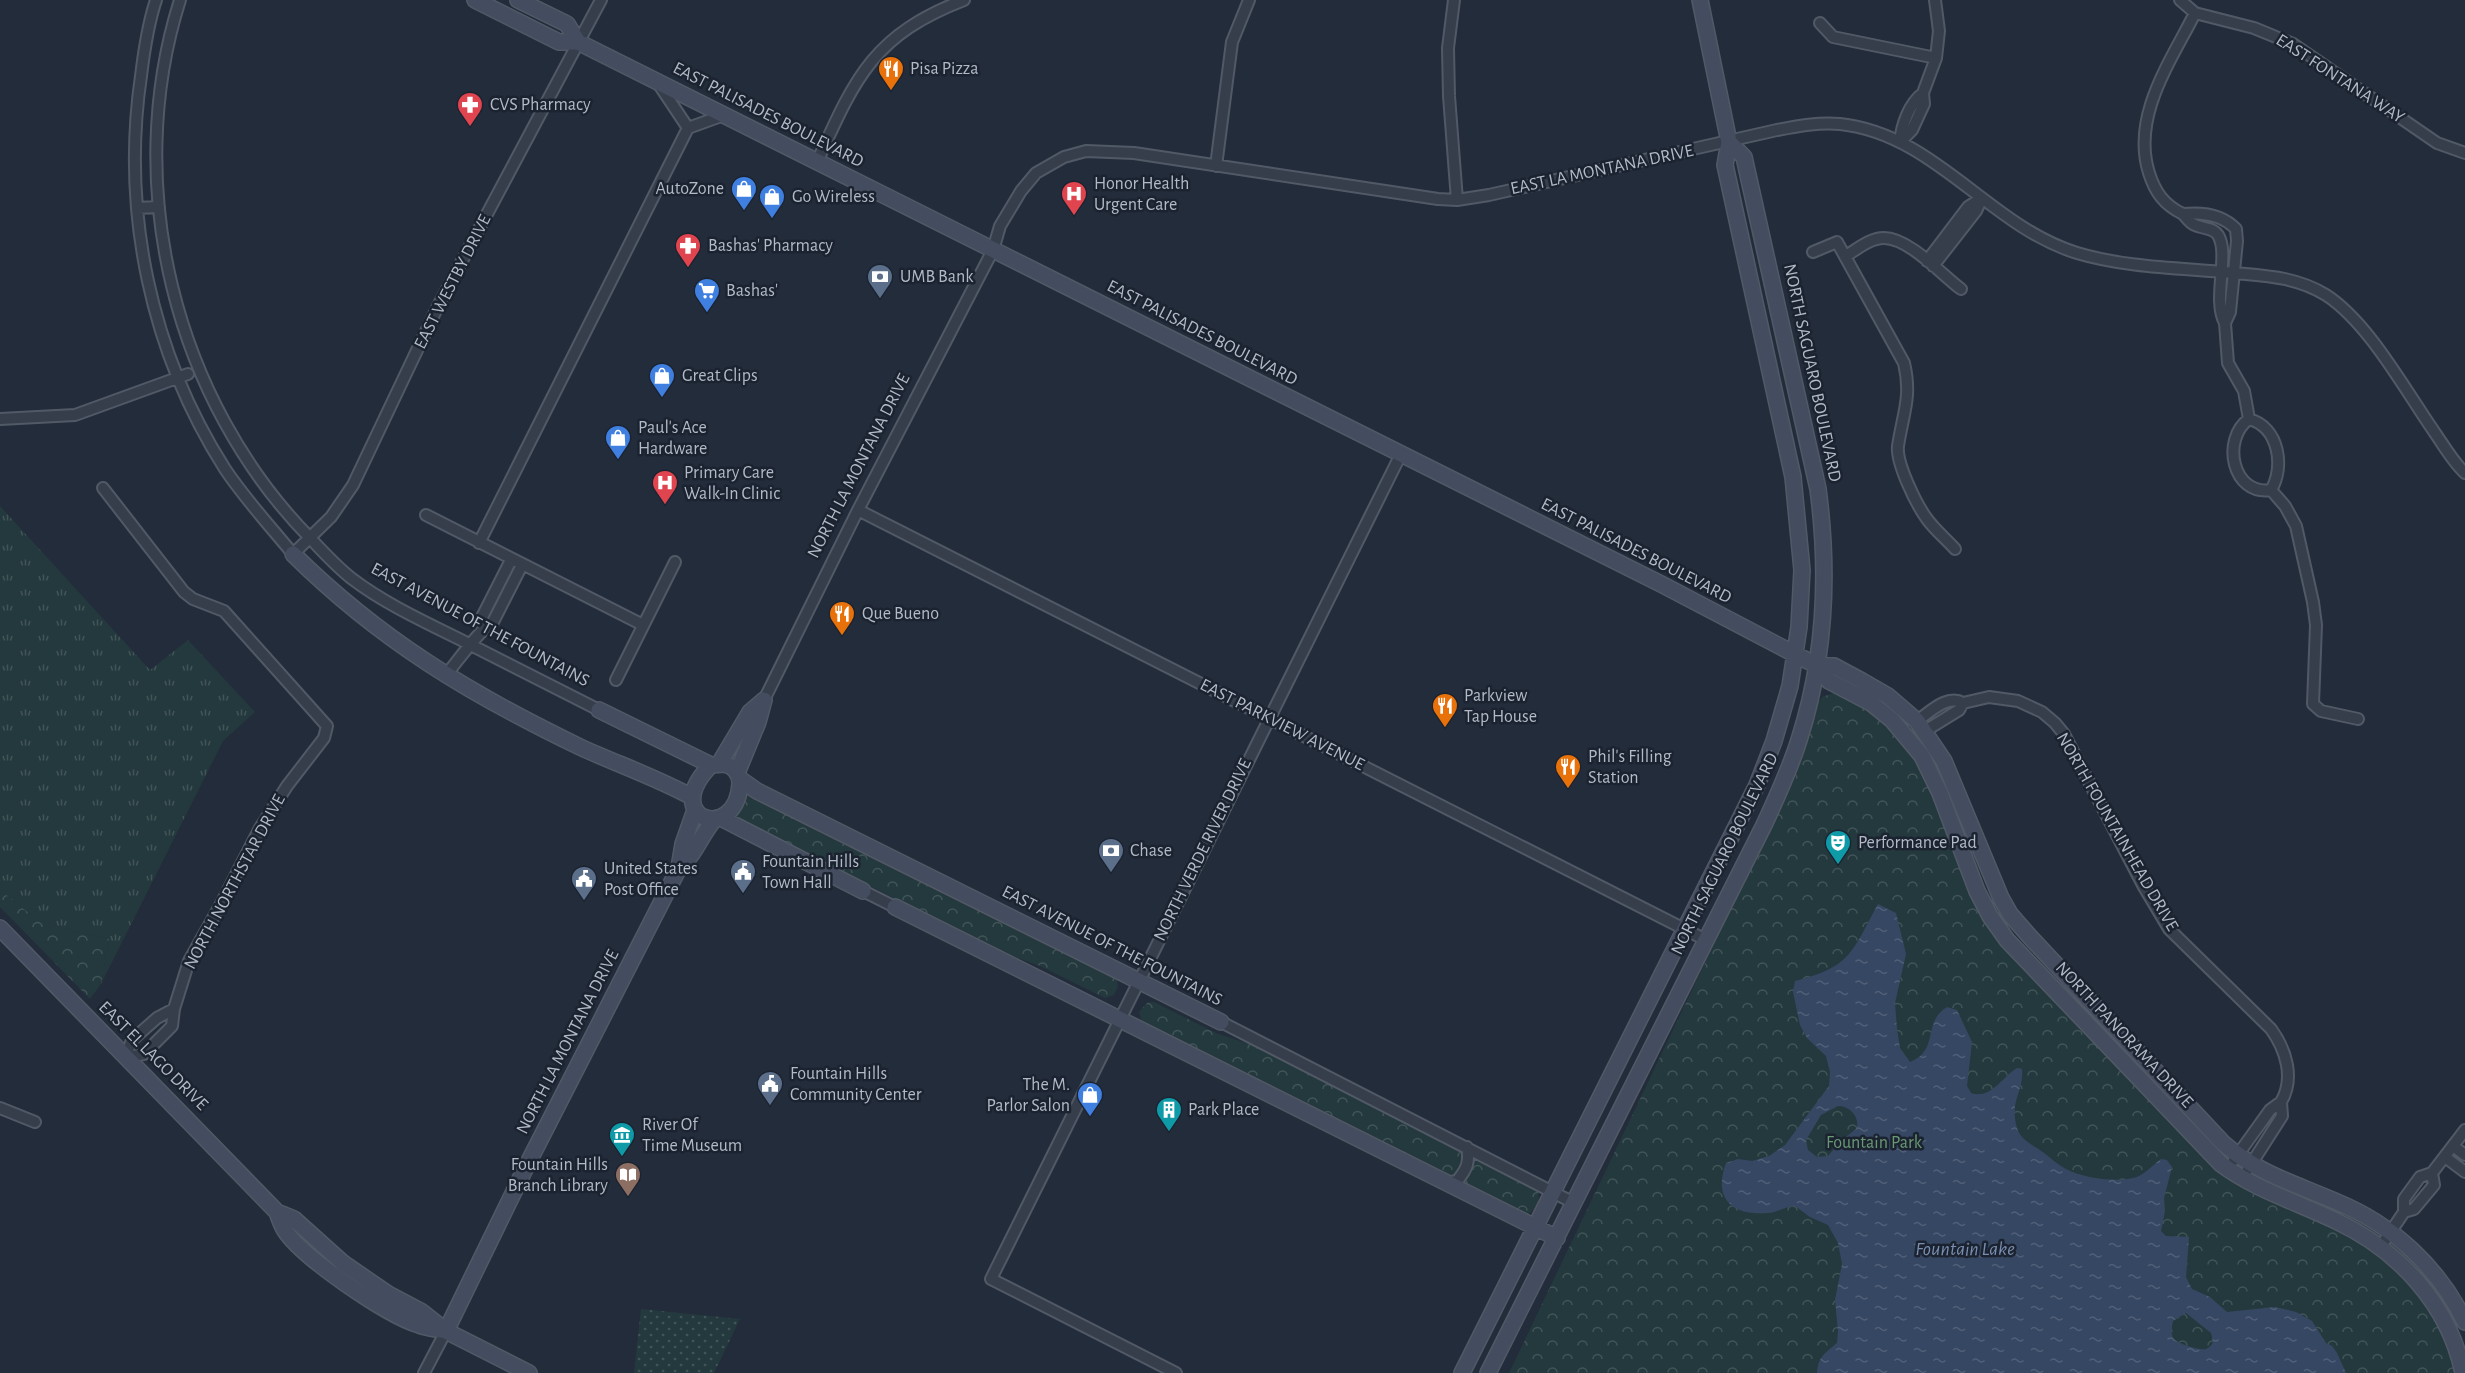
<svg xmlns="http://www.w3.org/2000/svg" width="2465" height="1373" font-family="'Alegreya Sans',sans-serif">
<defs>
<pattern id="grass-tufts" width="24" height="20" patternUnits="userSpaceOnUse" patternTransform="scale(1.5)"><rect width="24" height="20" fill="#24393d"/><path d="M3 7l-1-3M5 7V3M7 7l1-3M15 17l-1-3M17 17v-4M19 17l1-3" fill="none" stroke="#415458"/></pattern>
<pattern id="forest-crowns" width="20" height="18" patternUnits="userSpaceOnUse" patternTransform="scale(1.5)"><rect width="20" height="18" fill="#24393d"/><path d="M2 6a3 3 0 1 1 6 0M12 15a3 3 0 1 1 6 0" fill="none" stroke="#415458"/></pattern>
<pattern id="garden-dots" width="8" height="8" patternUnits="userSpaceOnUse" patternTransform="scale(1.5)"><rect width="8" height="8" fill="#24393d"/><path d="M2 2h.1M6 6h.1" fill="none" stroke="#415458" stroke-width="1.8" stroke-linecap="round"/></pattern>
<pattern id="water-ripples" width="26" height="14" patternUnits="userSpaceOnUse" patternTransform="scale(1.5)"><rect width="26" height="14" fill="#364763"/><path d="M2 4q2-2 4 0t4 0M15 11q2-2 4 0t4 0" fill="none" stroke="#515f78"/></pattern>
</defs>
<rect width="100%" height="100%" fill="#222c3b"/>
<path fill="url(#grass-tufts)" d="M0,506L150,670L188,640L255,712L223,741L101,984L109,939L63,929L30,914L0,890Z"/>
<path fill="url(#forest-crowns)" d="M1836,692L1843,694L1883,719L1924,769L1967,886L2223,1174L2346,1231L2387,1261L2406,1281L2436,1319L2453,1358L2456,1373H1509L1791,783L1818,703L1822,697Z
M745,787L1116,977L1118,986L1114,995L1105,998L1040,966L1006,954L740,821L731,818Z
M0,890L30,914L63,929L109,939L101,984L90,999L0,907Z
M1148,1002H1154L1216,1033L1252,1045L1462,1152L1465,1156L1459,1175L1451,1178L1142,1023L1139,1012Z
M1475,1158L1537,1190C1542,1199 1536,1211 1526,1215L1462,1184Z"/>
<path fill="url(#garden-dots)" d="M641,1309L740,1319L714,1373H634Z"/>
<path fill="url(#water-ripples)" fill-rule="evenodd" d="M1878,904L1896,913L1906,954L1895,1003L1897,1029L1900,1048L1910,1062C1940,1050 1922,1022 1947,1007L1957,1010L1972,1042L1967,1086L1971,1093C1991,1100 2003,1076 2017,1068L2022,1069C2024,1092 2009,1100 2017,1128C2021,1141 2034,1145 2044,1153C2051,1158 2058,1165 2066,1169C2082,1178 2122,1184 2139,1176C2146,1173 2154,1164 2161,1159L2167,1160L2172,1167L2164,1198L2165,1211L2161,1231L2166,1236L2189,1237L2186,1277L2192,1289L2210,1297L2227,1312L2275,1307L2296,1312L2312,1321L2326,1343L2332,1346L2337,1353L2346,1373H1817C1818,1357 1825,1353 1837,1343L1838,1331L1835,1300L1842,1264L1838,1243L1828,1225L1810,1217L1795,1206C1785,1207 1777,1212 1768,1213C1731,1216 1713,1198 1726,1163L1738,1159L1752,1161L1769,1156L1785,1145L1829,1086L1830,1072L1826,1056L1807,1038L1800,1025L1793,992L1795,981C1852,967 1852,951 1878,904ZM1838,1106C1850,1106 1859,1116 1857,1128L1841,1141L1828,1156L1817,1157L1808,1150L1806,1140L1821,1115ZM2186,1313L2211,1333L2213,1342C2211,1346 2210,1347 2206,1349C2201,1351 2178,1344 2174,1339C2170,1334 2172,1327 2173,1321Z"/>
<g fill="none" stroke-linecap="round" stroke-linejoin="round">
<defs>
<path id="street" d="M156,0C148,24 144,51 141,76C121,212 151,353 225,469C245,499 270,526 293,554L331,517L353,485L439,304L601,0
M180,0C121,186 175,401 311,539C324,553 336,566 351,578C385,604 425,622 463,641C509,664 554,687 599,710
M1454,0L1448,48L1449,96L1457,200
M2180,0L2195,13L2254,28L2293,44L2437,143L2465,153
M1820,23L1833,37L1936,58
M660,86L688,128
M1900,142L1912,130L1924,104L1923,93L1936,58L1939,31L1935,0
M1900,142C1902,124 1909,104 1923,93
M817,162C855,78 873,35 964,0
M1216,166L1232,42L1249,0
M137,208L159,207
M2183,214C2164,205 2155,192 2149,173C2131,116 2171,61 2195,13
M1813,252L1837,242L1904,363C1912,397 1903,413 1898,446C1896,463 1916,504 1927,519C1935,530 1946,539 1955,549
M1846,256C1857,249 1870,238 1884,238C1909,238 1941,274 1961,289
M1927,261L1968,207L1982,198
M1933,266L1976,211L1982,198
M2225,323C2212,300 2230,254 2218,235C2213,227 2201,229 2193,224C2189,222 2186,217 2183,214C2202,212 2222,214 2236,229L2237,241L2230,312L2225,323L2228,363L2244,391L2249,419
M0,419L75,415L188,374
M2249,419C2221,439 2232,496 2271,490
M2249,419C2279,427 2285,467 2271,490
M103,488L184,592L193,599L224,611L327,726L324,738L287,786L260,828L221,904L189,961L174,1009L172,1026L144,1054L125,1058
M2271,490L2285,506L2296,526L2313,602L2316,625L2313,704L2321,711L2358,719
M858,510L1706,940
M426,515L643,625
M479,543L688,128L724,115
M484,627L482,617L511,560
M446,675C457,662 480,629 493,622L522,565
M616,680L675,562
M764,700L858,510L993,250L1000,226L1021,191L1036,173L1064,157L1086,151L1134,153L1438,199L1457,200L1489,195L1777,130C1798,126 1819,122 1840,124C1935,134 1989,226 2077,253C2127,268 2183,268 2234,273C2267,276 2297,277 2326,295C2369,323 2405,390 2435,433C2444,446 2453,462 2465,473
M1963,703L1989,697L2018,701L2042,712L2055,723L2064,734L2144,887L2169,929L2271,1029C2286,1050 2295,1078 2281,1102
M1917,721C1930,712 1947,694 1963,703L1959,710L1925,731
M863,891L895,907
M1221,1022L1574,1203
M125,1058L132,1040L157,1018L174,1009
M0,1108L35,1122
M2453,1146L2465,1155
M2445,1157L2465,1172
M2234,1160L2270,1110L2281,1102L2282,1116L2248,1169
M1446,1183L1457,1181C1467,1169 1470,1162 1467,1147
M2404,1212L2414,1209L2434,1185L2432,1173
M2381,1246L2404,1212V1199L2420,1177L2432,1173L2465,1130
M424,1373L446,1331
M1176,1373L991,1279L1401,454"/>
<path id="secondary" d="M475,0L559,42H578L1661,584L1808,661L1815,665L1834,666L1862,681L1888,696L1917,721L1944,761L2001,898L2010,914L2031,938L2223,1143C2260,1175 2294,1183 2337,1202C2393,1225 2439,1268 2465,1322
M518,0L567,24L578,42
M293,554C380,640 470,694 580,747C617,764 655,777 692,797
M1815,665L1829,681L1871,703L1892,720L1922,756L1940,793L1977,891L1990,916L2007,940L2221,1164C2256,1190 2297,1202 2336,1221C2398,1250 2449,1304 2463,1373
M599,710L711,765
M719,764L750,712L764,700
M724,764C734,766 740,774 740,784C736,844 658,819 711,765Z
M737,773L758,722L764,700
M740,779L757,791L1221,1022
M721,818L863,891
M679,868C697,852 699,838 714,820
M895,907C1116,1017 1336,1129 1557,1238
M0,928L277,1212C279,1218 281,1224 284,1229C301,1257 387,1315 419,1325C427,1328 437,1329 446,1331
M277,1212L294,1219L343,1263L388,1294L422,1312L446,1331L529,1373
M446,1331L524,1171L679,868L683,844L695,810
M1462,1373L1757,785L1774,741L1790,686L1799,627L1802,570L1793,477L1725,165L1729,142L1700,0
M1488,1373L1764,825C1777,797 1790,769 1799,740C1825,659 1829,572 1818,489L1744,157L1729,142"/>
</defs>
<use href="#street" stroke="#515966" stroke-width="14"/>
<use href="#secondary" stroke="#515966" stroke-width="18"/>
<use href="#street" stroke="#363e4c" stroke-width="10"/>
<use href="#secondary" stroke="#444d5f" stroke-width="15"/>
</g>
<defs>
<symbol id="restaurant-pin" viewBox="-11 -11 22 30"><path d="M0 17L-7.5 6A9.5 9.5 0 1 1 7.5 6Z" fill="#e8710a" stroke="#1c2330"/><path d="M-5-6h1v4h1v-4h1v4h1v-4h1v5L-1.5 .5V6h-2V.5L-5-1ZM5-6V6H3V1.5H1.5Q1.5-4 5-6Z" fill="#fff"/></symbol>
<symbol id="pharmacy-pin" viewBox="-11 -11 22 30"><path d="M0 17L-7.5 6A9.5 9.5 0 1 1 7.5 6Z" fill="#e0444e" stroke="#1c2330"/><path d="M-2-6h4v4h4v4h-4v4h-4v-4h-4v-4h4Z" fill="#fff"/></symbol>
<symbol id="shop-pin" viewBox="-11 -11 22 30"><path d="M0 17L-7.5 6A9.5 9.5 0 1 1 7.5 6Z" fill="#3f7fe0" stroke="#1c2330"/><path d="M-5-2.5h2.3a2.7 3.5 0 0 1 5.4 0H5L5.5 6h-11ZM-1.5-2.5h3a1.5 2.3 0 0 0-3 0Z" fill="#fff"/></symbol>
<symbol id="hospital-pin" viewBox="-11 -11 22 30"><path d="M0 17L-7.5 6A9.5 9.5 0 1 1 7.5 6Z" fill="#e0444e" stroke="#1c2330"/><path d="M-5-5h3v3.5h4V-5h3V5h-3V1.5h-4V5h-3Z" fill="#fff"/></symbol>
<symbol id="bank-pin" viewBox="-11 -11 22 30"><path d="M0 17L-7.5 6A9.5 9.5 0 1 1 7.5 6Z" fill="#5c6f8a" stroke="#1c2330"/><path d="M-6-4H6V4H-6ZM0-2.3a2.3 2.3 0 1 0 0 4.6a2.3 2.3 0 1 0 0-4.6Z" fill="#fff"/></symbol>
<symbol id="supermarket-pin" viewBox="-11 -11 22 30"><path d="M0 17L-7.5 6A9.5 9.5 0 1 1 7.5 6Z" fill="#3f7fe0" stroke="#1c2330"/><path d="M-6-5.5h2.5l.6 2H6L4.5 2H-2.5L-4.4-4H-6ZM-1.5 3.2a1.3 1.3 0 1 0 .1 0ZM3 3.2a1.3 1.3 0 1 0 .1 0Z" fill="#fff"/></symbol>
<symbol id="theatre-pin" viewBox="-11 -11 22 30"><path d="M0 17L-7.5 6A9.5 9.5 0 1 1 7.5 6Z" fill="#0f9aa8" stroke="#1c2330"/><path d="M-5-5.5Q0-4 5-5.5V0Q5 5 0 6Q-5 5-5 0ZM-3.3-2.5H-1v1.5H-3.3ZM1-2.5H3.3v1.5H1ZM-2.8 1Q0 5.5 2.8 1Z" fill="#fff"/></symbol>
<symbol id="civic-pin" viewBox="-11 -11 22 30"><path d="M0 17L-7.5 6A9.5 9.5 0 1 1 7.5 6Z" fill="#5c6f8a" stroke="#1c2330"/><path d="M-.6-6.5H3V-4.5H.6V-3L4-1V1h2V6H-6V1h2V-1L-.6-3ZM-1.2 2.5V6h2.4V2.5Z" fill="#fff"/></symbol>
<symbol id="building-pin" viewBox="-11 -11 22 30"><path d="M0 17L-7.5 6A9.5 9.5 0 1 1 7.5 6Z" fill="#0f9aa8" stroke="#1c2330"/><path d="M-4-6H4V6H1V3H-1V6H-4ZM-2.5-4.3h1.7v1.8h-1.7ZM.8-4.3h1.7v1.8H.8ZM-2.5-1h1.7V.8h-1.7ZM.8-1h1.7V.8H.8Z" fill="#fff"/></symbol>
<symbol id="museum-pin" viewBox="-11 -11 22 30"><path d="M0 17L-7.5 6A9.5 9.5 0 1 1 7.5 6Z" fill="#0f9aa8" stroke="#1c2330"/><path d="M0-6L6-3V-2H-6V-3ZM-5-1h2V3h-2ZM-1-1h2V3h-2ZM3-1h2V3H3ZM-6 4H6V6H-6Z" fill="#fff"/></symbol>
<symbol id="library-pin" viewBox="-11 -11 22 30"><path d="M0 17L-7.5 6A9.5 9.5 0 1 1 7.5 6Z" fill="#8d6e63" stroke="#1c2330"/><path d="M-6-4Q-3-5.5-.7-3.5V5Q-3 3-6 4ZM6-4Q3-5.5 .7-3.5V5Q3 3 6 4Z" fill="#fff"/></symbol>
</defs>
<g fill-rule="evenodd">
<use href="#restaurant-pin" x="876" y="54" width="30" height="40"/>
<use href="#pharmacy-pin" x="455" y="90" width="30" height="40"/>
<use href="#shop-pin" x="729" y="174" width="30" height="40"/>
<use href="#hospital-pin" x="1059" y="179" width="30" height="40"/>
<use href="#shop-pin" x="757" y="182" width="30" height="40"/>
<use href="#pharmacy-pin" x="673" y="231" width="30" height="40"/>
<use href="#bank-pin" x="865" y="262" width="30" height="40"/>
<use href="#supermarket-pin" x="692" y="276" width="30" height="40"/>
<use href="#shop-pin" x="647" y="361" width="30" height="40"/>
<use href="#shop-pin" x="603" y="423" width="30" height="40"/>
<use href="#hospital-pin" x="650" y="468" width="30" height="40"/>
<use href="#restaurant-pin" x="827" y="599" width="30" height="40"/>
<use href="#restaurant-pin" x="1430" y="691" width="30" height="40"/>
<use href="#restaurant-pin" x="1553" y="752" width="30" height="40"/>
<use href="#theatre-pin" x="1823" y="828" width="30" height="40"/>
<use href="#bank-pin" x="1096" y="836" width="30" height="40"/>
<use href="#civic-pin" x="728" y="857" width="30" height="40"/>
<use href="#civic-pin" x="569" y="864" width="30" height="40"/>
<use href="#civic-pin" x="755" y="1069" width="30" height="40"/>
<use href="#shop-pin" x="1075" y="1080" width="30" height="40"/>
<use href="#building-pin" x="1154" y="1095" width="30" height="40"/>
<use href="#museum-pin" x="607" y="1120" width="30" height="40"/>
<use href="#library-pin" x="613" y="1160" width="30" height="40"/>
</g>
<g text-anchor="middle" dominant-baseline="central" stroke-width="5" stroke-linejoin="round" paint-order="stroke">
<g font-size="18" fill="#b2b9c7" stroke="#1c2330" text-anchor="start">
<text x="910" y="69">Pisa Pizza</text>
<text x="490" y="105">CVS Pharmacy</text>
<text x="1094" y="184">Honor Health<tspan x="1094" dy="21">Urgent Care</tspan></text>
<text x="724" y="189" text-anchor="end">AutoZone</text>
<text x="792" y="197">Go Wireless</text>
<text x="708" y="246">Bashas' Pharmacy</text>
<text x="900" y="277">UMB Bank</text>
<text x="726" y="291">Bashas'</text>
<text x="682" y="376">Great Clips</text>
<text x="638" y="428">Paul's Ace<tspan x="638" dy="21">Hardware</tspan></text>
<text x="684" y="473">Primary Care<tspan x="684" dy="21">Walk-In Clinic</tspan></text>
<text x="862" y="614">Que Bueno</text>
<text x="1464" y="696">Parkview<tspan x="1464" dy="21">Tap House</tspan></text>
<text x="1588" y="757">Phil's Filling<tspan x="1588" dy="21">Station</tspan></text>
<text x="1858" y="843">Performance Pad</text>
<text x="1130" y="851">Chase</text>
<text x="762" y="862">Fountain Hills<tspan x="762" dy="21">Town Hall</tspan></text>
<text x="604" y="869">United States<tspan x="604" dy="21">Post Office</tspan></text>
<text x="790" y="1074">Fountain Hills<tspan x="790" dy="21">Community Center</tspan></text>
<text x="1070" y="1085" text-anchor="end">The M.<tspan x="1070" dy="21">Parlor Salon</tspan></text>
<text x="1188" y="1110">Park Place</text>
<text x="642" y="1125">River Of<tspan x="642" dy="21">Time Museum</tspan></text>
<text x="608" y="1165" text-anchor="end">Fountain Hills<tspan x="608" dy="21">Branch Library</tspan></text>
</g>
<g font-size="18" fill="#b2b9c7" stroke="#1c2330">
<text transform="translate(2340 79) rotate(33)">EAST FONTANA WAY</text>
<text transform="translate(768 115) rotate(27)">EAST PALISADES BOULEVARD</text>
<text transform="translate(1602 170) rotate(-12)">EAST LA MONTANA DRIVE</text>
<text transform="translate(453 282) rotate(-63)">EAST WESTBY DRIVE</text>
<text transform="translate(1202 333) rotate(27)">EAST PALISADES BOULEVARD</text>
<text transform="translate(1812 373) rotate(78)">NORTH SAGUARO BOULEVARD</text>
<text transform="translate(859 466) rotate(-63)">NORTH LA MONTANA DRIVE</text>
<text transform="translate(1636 551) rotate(27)">EAST PALISADES BOULEVARD</text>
<text transform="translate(480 625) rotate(28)">EAST AVENUE OF THE FOUNTAINS</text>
<text transform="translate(1282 725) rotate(27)">EAST PARKVIEW AVENUE</text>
<text transform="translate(2117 832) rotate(60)">NORTH FOUNTAINHEAD DRIVE</text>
<text transform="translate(1203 850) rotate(-64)">NORTH VERDE RIVER DRIVE</text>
<text transform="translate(1725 854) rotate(-64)">NORTH SAGUARO BOULEVARD</text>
<text transform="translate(235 882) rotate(-62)">NORTH NORTHSTAR DRIVE</text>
<text transform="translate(1112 946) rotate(27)">EAST AVENUE OF THE FOUNTAINS</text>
<text transform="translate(2124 1035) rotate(47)">NORTH PANORAMA DRIVE</text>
<text transform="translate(568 1042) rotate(-63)">NORTH LA MONTANA DRIVE</text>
<text transform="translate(153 1056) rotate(45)">EAST EL LAGO DRIVE</text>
</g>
<g font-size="18" fill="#699875" stroke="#1c2330">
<text x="1874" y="1143">Fountain Park</text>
</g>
<g font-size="20" font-style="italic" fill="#798eb0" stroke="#1c2330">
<text x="1965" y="1249">Fountain Lake</text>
</g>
</g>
</svg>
